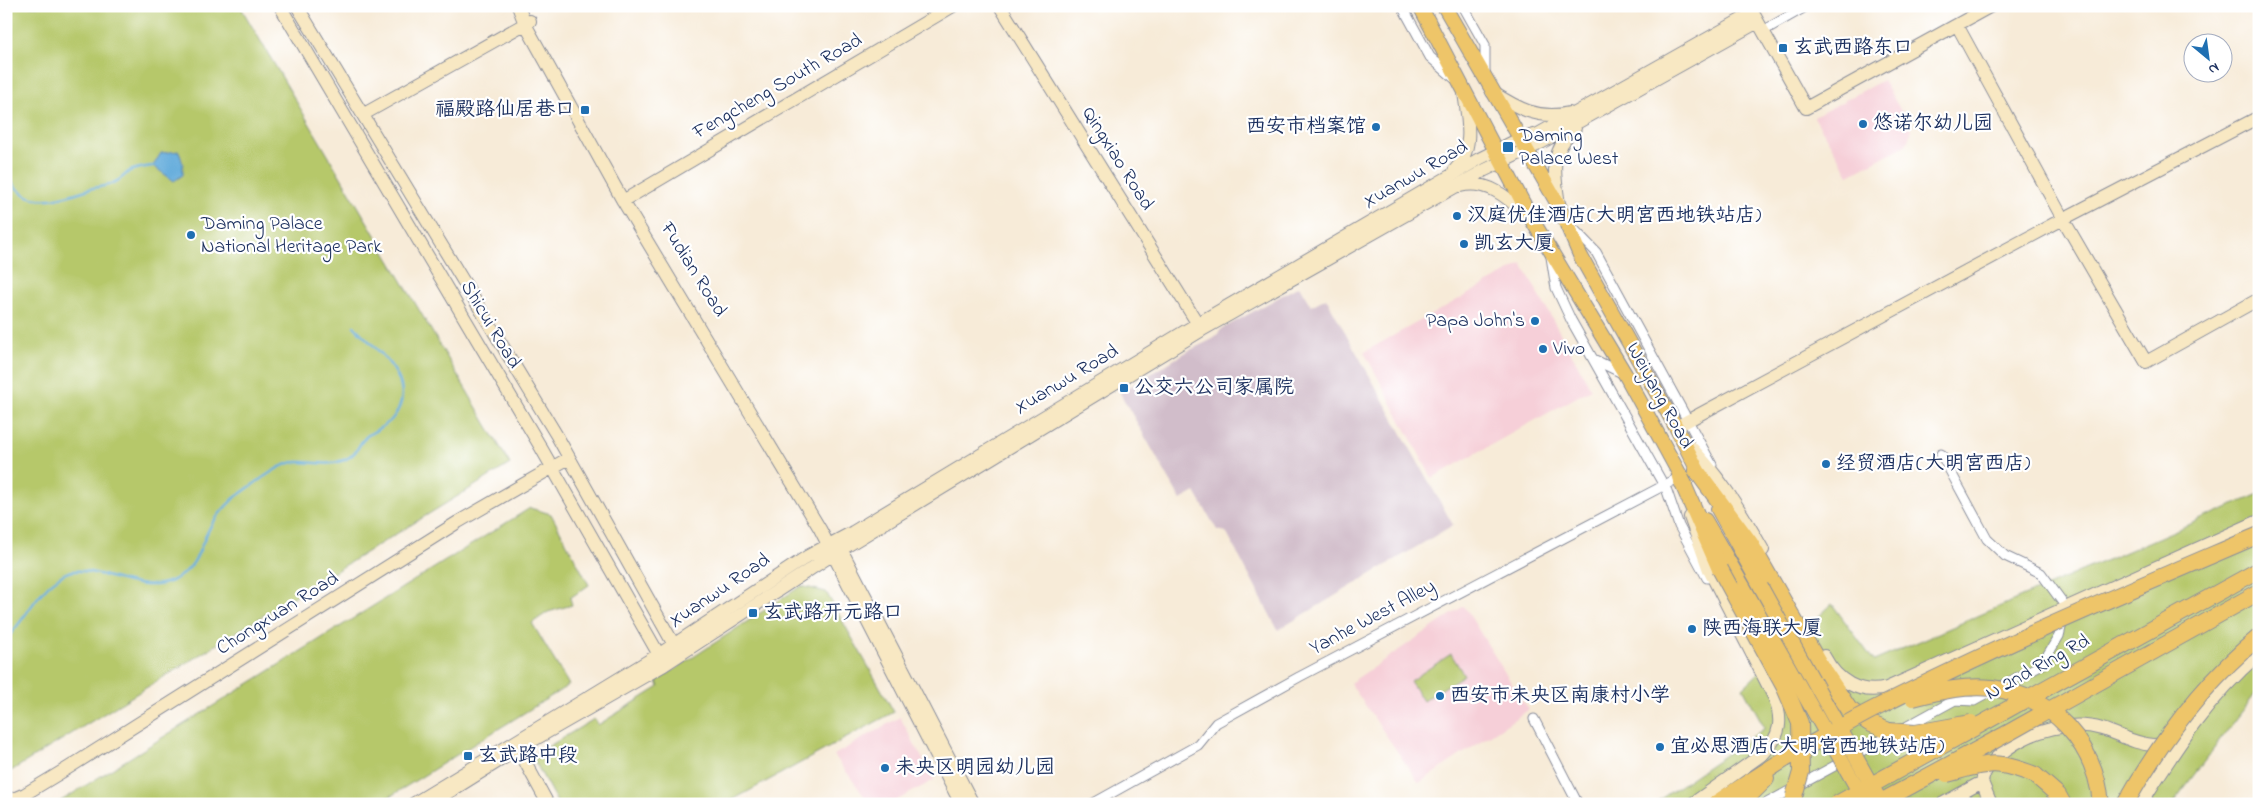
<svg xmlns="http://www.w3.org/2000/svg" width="2265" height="810" font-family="'Indie Flower','LXGW WenKai TC',sans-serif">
<rect width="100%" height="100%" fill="#fff"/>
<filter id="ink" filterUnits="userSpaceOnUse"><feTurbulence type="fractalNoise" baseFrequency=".02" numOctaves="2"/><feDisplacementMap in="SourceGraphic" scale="10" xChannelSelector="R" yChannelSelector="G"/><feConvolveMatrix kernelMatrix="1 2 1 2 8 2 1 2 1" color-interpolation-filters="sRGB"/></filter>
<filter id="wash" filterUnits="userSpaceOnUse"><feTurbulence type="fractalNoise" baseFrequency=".0096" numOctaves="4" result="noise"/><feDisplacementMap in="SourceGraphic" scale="20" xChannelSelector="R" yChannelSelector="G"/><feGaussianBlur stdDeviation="1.12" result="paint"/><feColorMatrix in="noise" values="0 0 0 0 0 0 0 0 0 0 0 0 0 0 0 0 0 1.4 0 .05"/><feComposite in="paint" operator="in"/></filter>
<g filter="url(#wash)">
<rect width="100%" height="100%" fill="#f7ebd8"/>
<path fill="#f6cfd8" d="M1883,80L1912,130L1906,145L1849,175L1814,117Z
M1522,264L1591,389L1432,478L1364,352Z
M1464,606L1528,710L1419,783L1350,683Z
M900,717L934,780L890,804H870L834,755Z"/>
<path fill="#d1bdca" d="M1299,286L1311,306L1326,298L1453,525L1278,630L1226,532L1217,530L1195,492L1181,500L1120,393L1188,351L1213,339L1222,329Z"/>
<path fill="#b6c86b" stroke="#687c64" d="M6,6H240L510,464L6,774Z
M2259,494V689L2172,804H1653L1765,728L1743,688L1832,604L1874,661Z
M530,508L551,514L589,585L570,598L572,605L548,612L532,623L569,685L378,804H56Z
M801,586L826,592L894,712L725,804H558L534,760L536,759V754L594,719L598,725L659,687L657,681Z
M1451,654L1464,675L1423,701L1410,681Z"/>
<path fill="#63acdb" stroke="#3f6e9c" d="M179,151L183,164V175L174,181L153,166L161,153Z"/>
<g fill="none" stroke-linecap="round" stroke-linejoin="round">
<path stroke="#63acdb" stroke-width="2.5" d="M6,174C26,210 53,200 86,190C95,186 106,188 115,182C121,180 125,174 130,171C137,168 146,167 153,166
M6,639C27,618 37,589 64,574C89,560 136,597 171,581C202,567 198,543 214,521C220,513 229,502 237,496C251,487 280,462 296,462C313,461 327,467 344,460C359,454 357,444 367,436C375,430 386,426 392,419C422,383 377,351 354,326"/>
</g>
</g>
<g filter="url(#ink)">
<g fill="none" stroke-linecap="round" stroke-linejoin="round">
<defs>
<path id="street" d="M1402,6L1430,57L1454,78
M1463,6L1485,45V73
M1763,31L1807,6
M1572,227L1596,252L1712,465
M1551,257L1556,288L1571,320L1667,491L1679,526L1707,578
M1593,359L1624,374
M1534,719L1578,804
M1092,804L1198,745L1216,723L1299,677L1680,477
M1765,804L1955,700L1974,701L2042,664L2059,636L2066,607L2041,573L2005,556L1987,539L1941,454"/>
<path id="secondary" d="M280,6L540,446L662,660
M297,6L557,436L678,652
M518,6L525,24L623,201L820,529L961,804
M1000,6L1201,329
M1957,25L2063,219L2146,362L2259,299
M1492,92C1517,108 1538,120 1569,113
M364,114L530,21
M1454,171C1475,149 1468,121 1464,93
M1460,186C1489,179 1509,199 1529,217
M623,201L953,6
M1559,204C1554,171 1549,153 1575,128
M1676,427L2063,219L2259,117
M1683,439C1717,472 1740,509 1763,550
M1690,517L1709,570L1774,697C1783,720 1781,735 1764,753L1692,804
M836,545L842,551L973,804
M1824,656C1837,681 1859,695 1887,688L2259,521
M515,743L548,804
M6,802L25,794L68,768L458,522L569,458
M413,804L658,655L808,556L853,532L1197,324L1479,159L1519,139L1538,134L1753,13L1806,108L1991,6
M430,804L518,749L664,665L832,555L1202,330L1485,170L1539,144L1758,22
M1942,804L1982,782
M1991,804L1982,782C1984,767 1996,758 2007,749C2033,730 2071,720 2102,729C2119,734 2134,744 2153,745C2162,745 2171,743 2180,742
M2141,804C2175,749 2209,697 2259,654"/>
<path id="primary" d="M1420,6L1532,220L1625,374L1685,484
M1444,6L1559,206L1580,255L1676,427L1702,479
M1718,509L1761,587
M1705,520L1744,588"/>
<path id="highway" d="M1696,470L1750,543L1821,667L1849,709L1869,723L1889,731
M1680,477L1720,569
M2035,775L2058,795L2063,804
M1715,804L1785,759
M1741,804L1766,779"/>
</defs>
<use href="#street" stroke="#898d9b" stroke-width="11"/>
<use href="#secondary" stroke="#898d9b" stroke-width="14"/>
<use href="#primary" stroke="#898d9b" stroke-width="16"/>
<use href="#highway" stroke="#898d9b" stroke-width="18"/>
<use href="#street" stroke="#fff" stroke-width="9"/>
<use href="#secondary" stroke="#f8e8c3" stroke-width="12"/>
<use href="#primary" stroke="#eec569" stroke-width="14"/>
<use href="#highway" stroke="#eec569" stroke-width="16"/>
<defs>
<path id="primary-bridge" d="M1761,587L1882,804
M1744,588L1866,804"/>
<path id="highway-bridge" d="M1720,569L1785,688L1800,723L1801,772L1794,796
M1913,698C1939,691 1966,685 1992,688C2053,696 2096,745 2101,804
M1889,731L1915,733L1971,723
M1785,759C1816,742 1846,723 1878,707C2002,644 2131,590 2259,535
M1947,774C1989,763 1993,759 2035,775
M1837,804L2259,570
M1877,804L2010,732L2259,592
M2125,804C2160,742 2203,683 2259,637"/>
</defs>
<use href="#primary-bridge" stroke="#898d9b" stroke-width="16" stroke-linecap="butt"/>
<use href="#highway-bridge" stroke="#898d9b" stroke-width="18" stroke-linecap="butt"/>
<use href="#primary-bridge" stroke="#eec569" stroke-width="14"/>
<use href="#highway-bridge" stroke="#eec569" stroke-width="16"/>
</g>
</g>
<g fill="#1f6fb2" stroke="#fff" stroke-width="2">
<rect x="1778" y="43" width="10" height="10" rx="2.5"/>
<rect x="580" y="105" width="10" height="10" rx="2.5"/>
<circle cx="1863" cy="124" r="5"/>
<circle cx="1376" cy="127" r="5"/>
<rect x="1502" y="141" width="12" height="12" rx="2.5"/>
<circle cx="1457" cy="216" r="5"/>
<circle cx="191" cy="235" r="5"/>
<circle cx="1464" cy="244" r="5"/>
<circle cx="1535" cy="321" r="5"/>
<circle cx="1543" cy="349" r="5"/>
<rect x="1119" y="383" width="10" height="10" rx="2.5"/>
<circle cx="1826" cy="464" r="5"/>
<rect x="748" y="608" width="10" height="10" rx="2.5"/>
<circle cx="1692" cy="629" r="5"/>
<circle cx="1440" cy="696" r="5"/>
<circle cx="1660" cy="747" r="5"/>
<rect x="463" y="751" width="10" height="10" rx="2.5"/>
<circle cx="885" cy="768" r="5"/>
</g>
<g text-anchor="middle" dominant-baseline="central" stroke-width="4.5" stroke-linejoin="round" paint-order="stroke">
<g font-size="20" fill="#1b2f5e" stroke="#fff" text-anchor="start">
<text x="1793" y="48">玄武西路东口</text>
<text x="575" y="110" text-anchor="end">福殿路仙居巷口</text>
<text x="1873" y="124">悠诺尔幼儿园</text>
<text x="1366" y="127" text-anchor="end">西安市档案馆</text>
<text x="1519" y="136">Daming<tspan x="1519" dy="23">Palace West</tspan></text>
<text x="1467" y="216">汉庭优佳酒店(大明宫西地铁站店)</text>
<text x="201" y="224">Daming Palace<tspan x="201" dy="23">National Heritage Park</tspan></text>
<text x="1474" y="244">凯玄大厦</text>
<text x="1525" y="321" text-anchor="end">Papa John's</text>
<text x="1553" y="349">Vivo</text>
<text x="1134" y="388">公交六公司家属院</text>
<text x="1836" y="464">经贸酒店(大明宫西店)</text>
<text x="763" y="613">玄武路开元路口</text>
<text x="1702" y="629">陕西海联大厦</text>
<text x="1450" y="696">西安市未央区南康村小学</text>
<text x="1670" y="747">宜必思酒店(大明宫西地铁站店)</text>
<text x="478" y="756">玄武路中段</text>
<text x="895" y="768">未央区明园幼儿园</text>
</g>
<g font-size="20" fill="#1b2f5e" stroke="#fff">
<text transform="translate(778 87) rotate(-30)">Fengcheng South Road</text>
<text transform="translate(1117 159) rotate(58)">Qingxiao Road</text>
<text transform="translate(1416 175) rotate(-30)">Xuanwu Road</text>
<text transform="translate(693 270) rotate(58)">Fudian Road</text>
<text transform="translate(490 325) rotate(59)">Shicui Road</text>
<text transform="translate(1067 380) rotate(-31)">Xuanwu Road</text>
<text transform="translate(1659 396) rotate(61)">Weiyang Road</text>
<text transform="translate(720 591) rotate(-34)">Xuanwu Road</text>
<text transform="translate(278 614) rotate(-32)">Chongxuan Road</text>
<text transform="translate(1373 618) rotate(-28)">Yanhe West Alley</text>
<text transform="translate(2038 668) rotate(-29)">N 2nd Ring Rd</text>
</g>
</g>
<rect width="2265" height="810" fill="none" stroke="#fff" stroke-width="25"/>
<g transform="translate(2208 58) rotate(151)"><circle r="24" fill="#ffffff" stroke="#a4acbf"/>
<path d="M0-4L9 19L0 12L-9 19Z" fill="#1f6fb2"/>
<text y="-8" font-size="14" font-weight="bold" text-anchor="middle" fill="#1b2f5e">N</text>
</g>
</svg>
